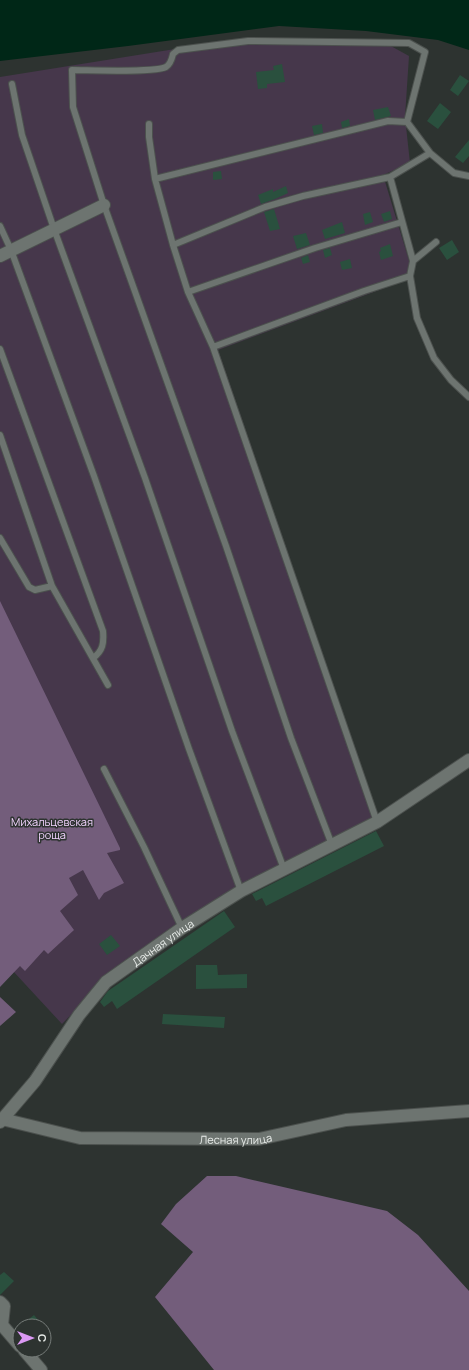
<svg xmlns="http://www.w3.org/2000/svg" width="469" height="1370" font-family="Manrope,sans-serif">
<rect width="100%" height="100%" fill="#2d3330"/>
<path fill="#46374b" d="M244,38L380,40L409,56L405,117L410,163L383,175L414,277L218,350L379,818L239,889L105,980L62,1024L0,957V77Z"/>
<path fill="#735d7b" d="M0,601L120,848V850L107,853L124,883L104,893L99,900L83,870L69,878L78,895L60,911L74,930L48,954L44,950L25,971L20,966L0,987Z
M0,997L16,1012L0,1026Z
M207,1176H236L387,1211L418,1235L469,1291V1370H214L155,1297L193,1252L161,1224L176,1204Z"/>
<path fill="#002717" d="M0,0H469V50L438,40L366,31L279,26L128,46L0,61Z"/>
<path fill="#2a503e" d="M282,64L285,82L267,84V88L258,89L256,72L274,70L273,66Z
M460,75L469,81L458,96L450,90Z
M440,103L451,112L438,129L427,121Z
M388,107L391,116L375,120L373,110Z
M349,119L350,126L342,128L341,122Z
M322,124L323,133L314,135L312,126Z
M469,140V156L463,163L455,157Z
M221,171L222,179L213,180V172Z
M286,186L288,193L275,199L261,204L258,195L273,189V192Z
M274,209L280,229L270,231L264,212Z
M390,211L392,219L384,222L381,214Z
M370,212L373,222L365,225L363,214Z
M342,222L345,233L325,239L322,230Z
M306,233L310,245L297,249L293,236Z
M452,240L459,252L447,260L439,248Z
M390,244L393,256L381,260L379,252L381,251L380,248Z
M330,248L332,255L325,258L323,250Z
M308,255L310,262L303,264L301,258Z
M350,259L352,268L342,270L340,262Z
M376,831L384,846L266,906L262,898L256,901L252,894Z
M224,911L235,927L117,1009L112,1001L104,1007L100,1002L108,991Z
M111,935L120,946L107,955L99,944Z
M196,965H217L218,975L247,974V988L196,989Z
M163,1014L225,1017L224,1028L162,1024Z
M4,1272L14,1281L0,1295V1275Z
M34,1315L43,1326H20Z"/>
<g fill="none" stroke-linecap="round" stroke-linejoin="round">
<defs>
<path id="service" d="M12,84L22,135L54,229L145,478L232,731L284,869
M149,124V137L155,179L173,245L188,292L213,347L377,822
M390,177L413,261L410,276L417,318L434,358L451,380L469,397
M155,179L388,121L407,122
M0,226L11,250L94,476L189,749L241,891
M173,245L265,207L303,196L390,177L430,153
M413,261L436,242
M188,292L315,248L402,222
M213,347L364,291L410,276
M0,349L103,631C104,643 103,651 93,658
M0,435L52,586L108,685
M0,538L29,587L35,590L52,586
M104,769L144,847L182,928
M332,845L291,738L226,546L104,205L73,107L72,70C89,70 154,73 166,67C171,64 172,58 173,54L178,50L248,41L409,43L425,52L407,122L430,153L454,173L469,176"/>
<g id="minor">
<path d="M0,256L104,205"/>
<path id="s1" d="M2,1119L80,1138L259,1139L346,1120L469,1111"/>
<path id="s2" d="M0,1122L35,1081L79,1015L106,982L182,928L241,891L377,822L469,760"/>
<path d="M0,1302L4,1306L2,1325L20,1346"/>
<path d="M24,1350L41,1370"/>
</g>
</defs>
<use href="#service" stroke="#4c514e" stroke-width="8"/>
<use href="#minor" stroke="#4c514e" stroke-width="14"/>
<use href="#service" stroke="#6d7470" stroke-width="6"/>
<use href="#minor" stroke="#6d7470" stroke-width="12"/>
</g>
<g text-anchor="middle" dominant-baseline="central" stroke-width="3" stroke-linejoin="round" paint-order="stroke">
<g font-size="11" fill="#f3d4ff" stroke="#2d3330">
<text x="52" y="821">Михальцевская<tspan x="52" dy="13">роща</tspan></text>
</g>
<g font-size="11" fill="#e7ebe8" stroke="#2d3330">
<text stroke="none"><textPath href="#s2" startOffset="245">Дачная улица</textPath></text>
<text stroke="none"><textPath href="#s1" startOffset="236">Лесная улица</textPath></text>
</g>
</g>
<g transform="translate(32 1338) rotate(90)"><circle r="19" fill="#2d3330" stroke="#777d7a"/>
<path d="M0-3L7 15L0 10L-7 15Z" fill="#dc99f4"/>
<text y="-6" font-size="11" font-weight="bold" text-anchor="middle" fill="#e7ebe8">С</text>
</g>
</svg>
